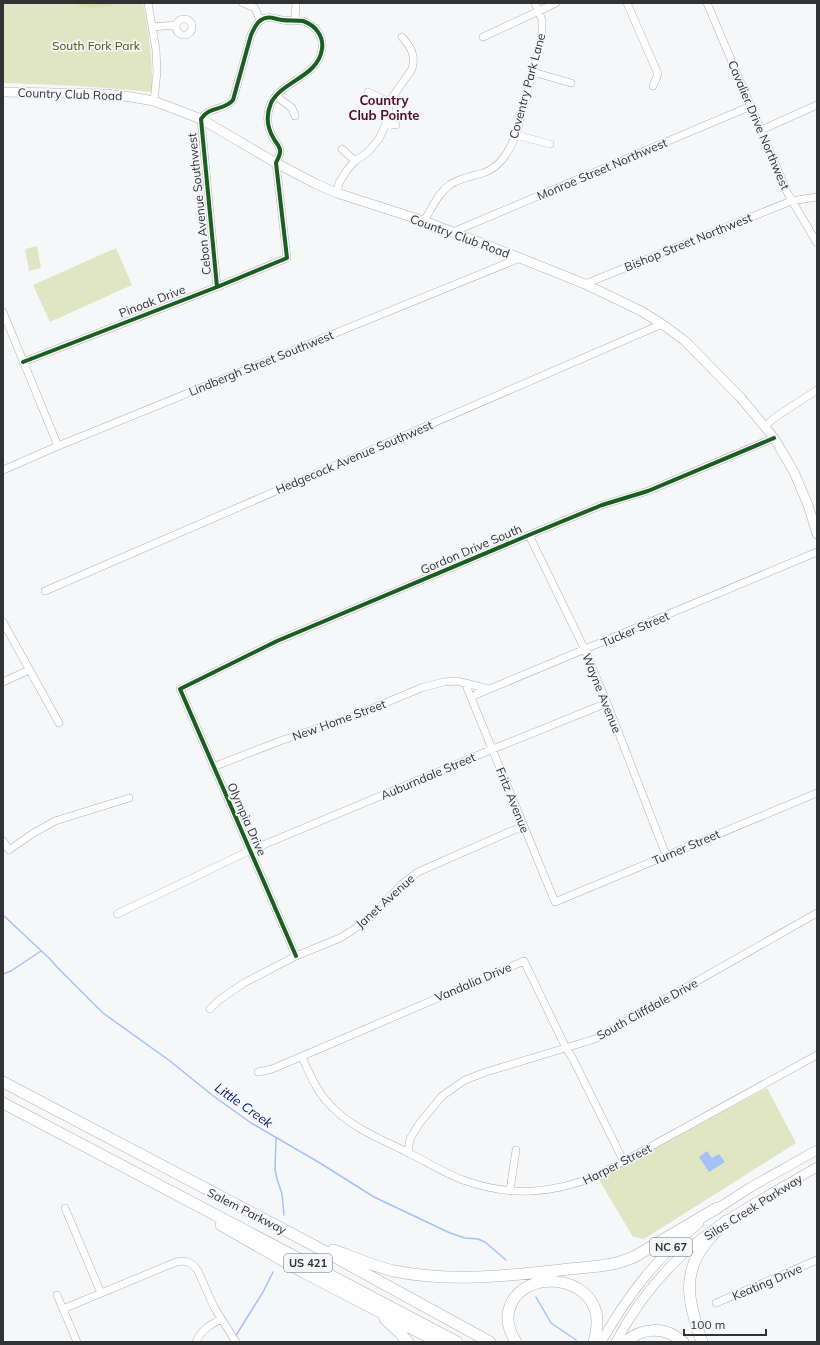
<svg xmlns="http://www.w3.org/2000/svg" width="820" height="1345" font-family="Mulish,sans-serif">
<rect width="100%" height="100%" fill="#f5f7f9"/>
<path fill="#e0e6c3" d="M3,3H143C149,33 153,62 152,92C102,87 53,84 3,83Z
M37,246L41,268L29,271L25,249Z
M116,248L132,285L50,322L33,285Z
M767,1088L796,1143L644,1239L633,1237L598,1178Z"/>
<path fill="#d9e1ab" d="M75,3H117C110,8 81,11 75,3Z"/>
<path fill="#a4c1fa" d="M707,1151L712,1158L719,1154L725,1162L709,1172L699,1157Z"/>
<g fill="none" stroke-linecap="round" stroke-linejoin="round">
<path stroke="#a4c1fa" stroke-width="1.5" d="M3,915L50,959L57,967L103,1013L170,1061L212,1095L251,1123L320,1163L374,1197L450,1233L465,1238L478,1239L485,1242L506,1260
M3,974L11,971L41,951
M276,1138L275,1169L277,1179L282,1194L284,1215
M536,1297L551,1323L576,1340
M235,1337L263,1292L273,1272"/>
<defs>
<path id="minor" d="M148,3L156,50L157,72L154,101
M243,3L255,8L260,20
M627,3L658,74L653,86
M707,3L788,194L817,243
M176 27a8 8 0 1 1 16 0a8 8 0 1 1-16 0Z
M295,20L296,3
M152,27L176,25
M483,37L556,3
M533,72L571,83
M368,92L389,102
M276,96L292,108L295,116
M386,123L396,125
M761,130L817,105
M516,135L550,144
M342,149L355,161
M337,193L339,183L347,170L355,161L368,152L379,139L386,123L389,113V102L412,69C416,56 411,47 402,37
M424,221C432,208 438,193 451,184C461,178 472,176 483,173C501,167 509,151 516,135L542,35V20L535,3
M453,232L751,106
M585,284L791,201L817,197
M3,312L58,446
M23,362L217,287L287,258L276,163C277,160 280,156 280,152C281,147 276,143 274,139C267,128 266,115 271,103C283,80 318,77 322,49C324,36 315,25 303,21C296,20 289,21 282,20C274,19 269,15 261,20C256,23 254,29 251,35L233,100C224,111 209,106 201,119L217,287
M765,426L777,416L817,390
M3,470L58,446L520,258
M529,535L585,650L607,703L666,855
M45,591L662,324
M3,622L59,723
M3,682L29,670
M465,683L555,902L817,793
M471,697L489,689
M213,767L280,741L354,716L421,688L443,682L457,681L485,688H492L817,552
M3,841L9,850L32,834L55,821L129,798
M117,914L251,850L493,749L607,703
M296,956L180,689L277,641L529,535L602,505L648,491L774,438
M210,1009L219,1000L244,983L296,956L340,938L353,930L373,915L402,884L418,872L523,826
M302,1057C310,1075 318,1094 333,1108C354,1129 383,1140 409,1153C427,1162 444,1173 463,1180C510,1197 551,1194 597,1176L817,1055
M258,1072L272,1069L326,1046L524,961L566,1048L573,1059L624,1162
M408,1153L410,1139L419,1124L442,1096L465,1080L486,1072L595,1039L817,913
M510,1190L516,1150
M65,1208L101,1293
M57,1295L77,1342
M716,1303L817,1260
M63,1309L176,1262C186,1260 192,1262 198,1271L214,1307L236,1342
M196,1342C201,1330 210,1325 221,1319"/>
<path id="major" d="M3,92L106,94L131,97L154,101L201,119L276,163L316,184L337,193L424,221L520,258L585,284L641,311L662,324L685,341L741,398L774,438L794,472L808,505L817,534
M712,1212L751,1187L817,1150
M601,1342C629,1293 655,1260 699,1223
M616,1342C636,1304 665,1268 698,1241C735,1212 777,1191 817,1167"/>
<path id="highway" d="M3,1082L313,1245L490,1342
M3,1103L457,1342
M221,1225L305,1273L438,1342
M333,1250C353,1257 373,1266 394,1271C462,1285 532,1272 600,1266L617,1263L634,1257L717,1208
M385,1319L398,1331L408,1342
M516,1342C509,1331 505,1317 511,1304C526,1271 583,1275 595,1309C599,1320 597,1331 594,1342
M625,1342C643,1327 665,1326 683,1342
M702,1342C691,1309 680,1278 703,1247C710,1237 719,1229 726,1221"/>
</defs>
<use href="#minor" stroke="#b0b1b2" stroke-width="8"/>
<use href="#major" stroke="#b0b1b2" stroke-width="10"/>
<use href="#highway" stroke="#b0b1b2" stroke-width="12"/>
<use href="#minor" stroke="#fefefe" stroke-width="7"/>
<use href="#major" stroke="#fefefe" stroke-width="9"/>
<use href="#highway" stroke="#fefefe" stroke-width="11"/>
<defs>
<path id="cycleway" d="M23,362L217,287L287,258L276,163C277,160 280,156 280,152C281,147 276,143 274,139C267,128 266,115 271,103C283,80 318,77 322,49C324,36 315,25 303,21C296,20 289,21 282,20C274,19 269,15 261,20C256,23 254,29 251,35L233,100C224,111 209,106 201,119L217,287
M296,956L180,689L277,641L529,535L602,505L648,491L774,438"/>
</defs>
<use href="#cycleway" stroke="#f4f6fa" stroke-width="6"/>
<use href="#cycleway" stroke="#1b5e20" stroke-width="4"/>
</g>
<g text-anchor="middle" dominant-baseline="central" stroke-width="3.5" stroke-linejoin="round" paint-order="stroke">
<g fill="#f4f6fa" stroke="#6c6d6f" stroke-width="1">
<rect x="650" y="1238" width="42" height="18" rx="3"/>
<rect x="284" y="1254" width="48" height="18" rx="3"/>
</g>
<g font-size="11" font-weight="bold" fill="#313233">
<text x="671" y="1247">NC 67</text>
<text x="308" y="1263">US 421</text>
</g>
<g font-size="12" fill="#4c5305" stroke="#f4f6fa">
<text x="96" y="45">South Fork Park</text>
</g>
<g font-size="12" fill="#313233" stroke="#f4f6fa">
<text transform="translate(527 86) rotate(-75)">Coventry Park Lane</text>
<text transform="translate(70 94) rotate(2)">Country Club Road</text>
<text transform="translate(759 125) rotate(67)">Cavalier Drive Northwest</text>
<text transform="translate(602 169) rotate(-23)">Monroe Street Northwest</text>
<text transform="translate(199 204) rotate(-96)">Cebon Avenue Southwest</text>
<text transform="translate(460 236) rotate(20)">Country Club Road</text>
<text transform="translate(688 242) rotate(-22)">Bishop Street Northwest</text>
<text transform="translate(152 301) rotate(-21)">Pinoak Drive</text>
<text transform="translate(261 363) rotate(-22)">Lindbergh Street Southwest</text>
<text transform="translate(354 457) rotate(-23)">Hedgecock Avenue Southwest</text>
<text transform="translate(471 549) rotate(-23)">Gordon Drive South</text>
<text transform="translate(635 629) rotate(-23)">Tucker Street</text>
<text transform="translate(602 693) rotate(68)">Wayne Avenue</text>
<text transform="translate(339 720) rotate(-20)">New Home Street</text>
<text transform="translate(428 776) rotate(-23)">Auburndale Street</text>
<text transform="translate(513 800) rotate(68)">Fritz Avenue</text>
<text transform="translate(247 819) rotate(66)">Olympia Drive</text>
<text transform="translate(686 847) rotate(-23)">Turner Street</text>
<text transform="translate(385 901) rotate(-42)">Janet Avenue</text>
<text transform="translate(473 982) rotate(-23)">Vandalia Drive</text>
<text transform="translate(647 1009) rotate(-29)">South Cliffdale Drive</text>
<text transform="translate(617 1164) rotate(-27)">Harper Street</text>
<text transform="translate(753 1207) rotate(-32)">Silas Creek Parkway</text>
<text transform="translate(247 1211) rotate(27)">Salem Parkway</text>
<text transform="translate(767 1282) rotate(-23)">Keating Drive</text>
</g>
<g font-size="13" font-weight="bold" fill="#520d1f" stroke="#f4f6fa">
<text x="384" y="100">Country<tspan x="384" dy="15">Club Pointe</tspan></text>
</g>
<g font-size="13" font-style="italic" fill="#001a74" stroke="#f4f6fa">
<text transform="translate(244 1105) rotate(35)">Little Creek</text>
</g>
</g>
<rect width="820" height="1345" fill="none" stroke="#313233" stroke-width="8"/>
<path d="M684 1329v6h82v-6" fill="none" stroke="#313233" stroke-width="2"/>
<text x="690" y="1329" font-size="12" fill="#313233" stroke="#f4f6fa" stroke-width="3" paint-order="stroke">100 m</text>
</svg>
